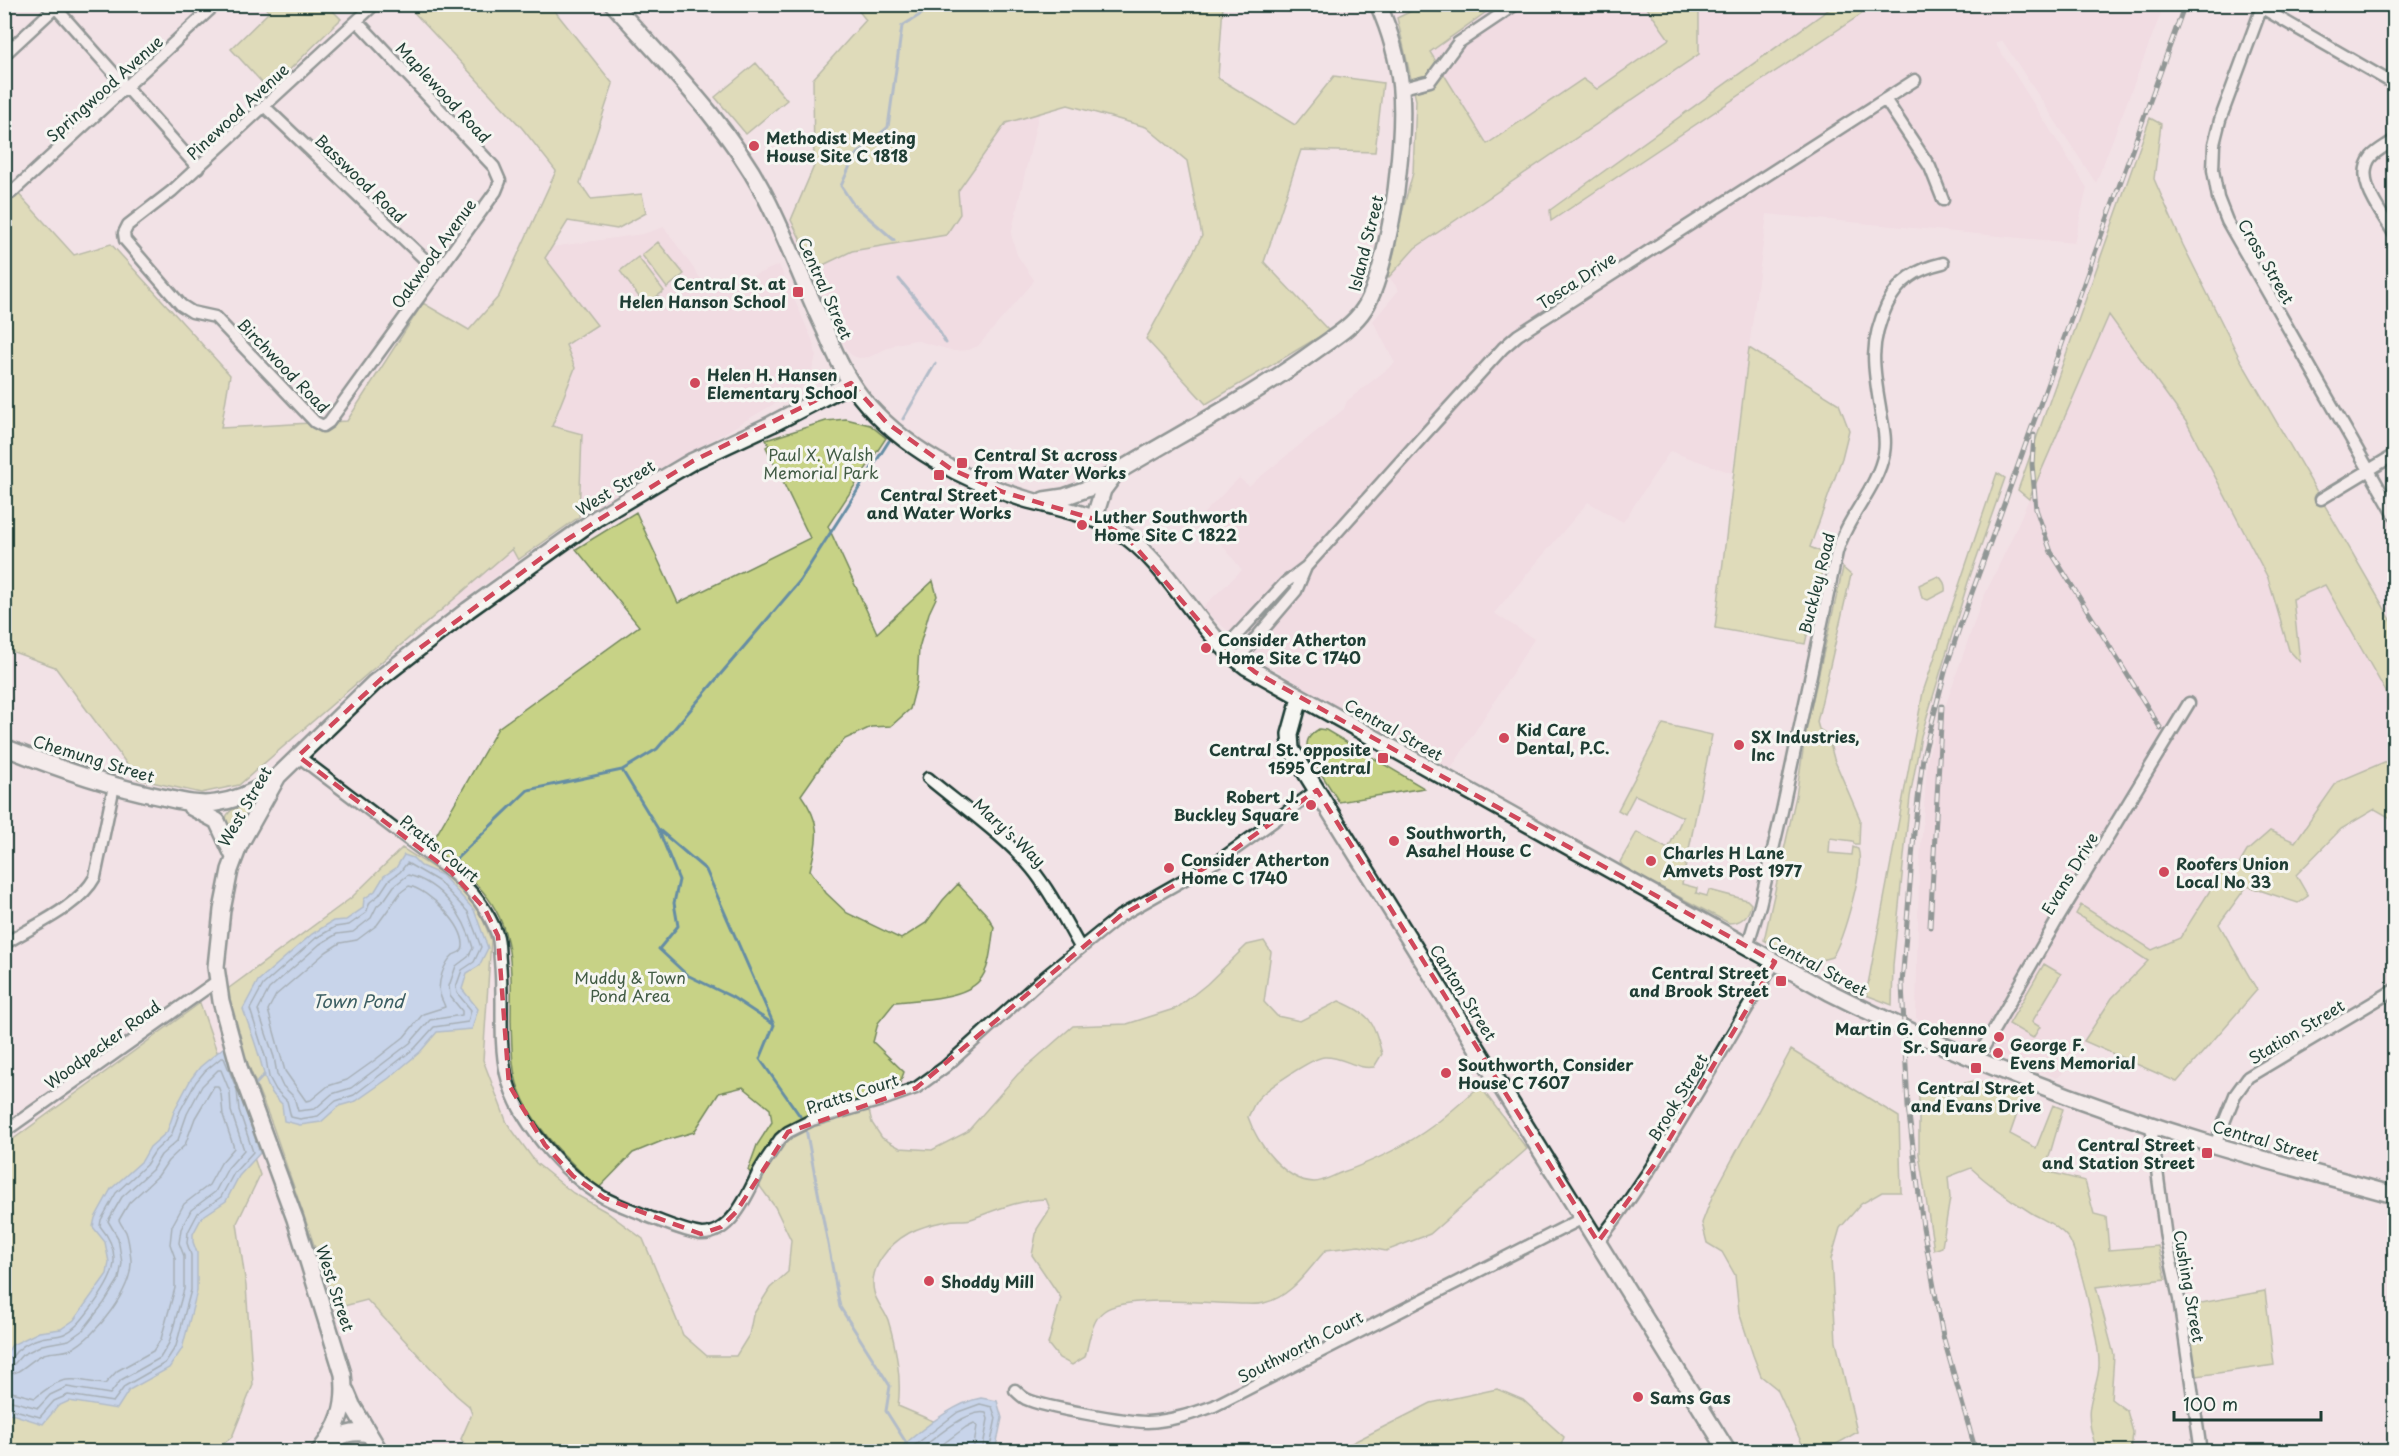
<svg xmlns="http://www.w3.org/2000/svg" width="2399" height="1456" font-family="'Playpen Sans',sans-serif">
<rect width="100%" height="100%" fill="#f2e2e6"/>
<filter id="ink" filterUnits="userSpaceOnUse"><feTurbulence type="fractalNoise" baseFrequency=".0167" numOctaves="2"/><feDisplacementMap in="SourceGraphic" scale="12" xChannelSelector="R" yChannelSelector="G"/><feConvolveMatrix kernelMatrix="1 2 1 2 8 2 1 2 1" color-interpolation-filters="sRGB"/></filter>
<g filter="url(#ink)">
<path fill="#efd4de" d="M1496,5H1645L1669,39L1596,89L1583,79L1487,144L1430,52Z
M1699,5H1835L1550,209L1551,221L1876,5H2164L2096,183L2002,40L1995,43L2087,188L2074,243L1767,214L1732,473L1670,451L1623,522L1588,502L1494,613L1534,639L1451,769L1311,692L1260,659L1202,608L1242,570L1200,517L1239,478L1249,486L1344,409L1347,401L1395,363L1373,321L1399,290L1389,277L1415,248L1699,55Z
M1045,86L1011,234L1017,255L1034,280L1031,285L978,346L968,350L954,351L915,340L896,344L869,357L859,358L853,356L848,352L788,222Z
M664,227L711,293L779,265L814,344L816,356L810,377L798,390L572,521L444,614L340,466L552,247L643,234Z
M2109,315L2187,423L2268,578L2289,650L2299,661L2293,599L2325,585L2394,706V758L2338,782L2295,842L2247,851L2230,878L2221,873L2180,938L2152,950L2081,905L2077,914L2148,961L2112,998L2064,1072L2057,1078L1916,1018L1919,872L1928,756L1981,603L2011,540Z"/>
<path fill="#c7d286" stroke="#73885d" stroke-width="1.5" d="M263,5H327L341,19L269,90L231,49L269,12Z
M407,5H550L613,84L580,183L591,199L642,194L646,213L617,229L568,221L545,258L597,325L566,345L575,368L552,426L582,434L579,517L518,560L512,549L239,785L201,793L138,779L55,667L5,649L4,178L74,255L111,244L230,375L221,428L347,421L423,303L469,330L499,296L556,171L522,128Z
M854,5H1223L1218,78L1295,125L1334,76L1383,83L1375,152L1301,150L1264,262L1329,331L1206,404L1146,339L1202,236L1187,161L1146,127L1068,105L1006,123L958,191L960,214L946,235L852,251L815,269L791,220L814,166L813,79L866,20Z
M1424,5H1496L1430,52L1487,144L1583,79L1597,89L1669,39L1645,5H1699V54L1415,248L1389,277L1386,271L1413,173L1416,100L1397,18Z
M1835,5H1875L1551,221L1550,210Z
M756,63L787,100L746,134L715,97Z
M2150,118L2161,124L2154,179L2183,245L2240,359L2394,625V706L2325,585L2293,599L2300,662L2289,650L2268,578L2187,423L2109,315L2029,499L2018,490Z
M658,242L684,274L667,288L642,255Z
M638,257L664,291L645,305L620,271Z
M1749,348L1839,404L1849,430L1842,458L1810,547L1826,554L1805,644L1715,628Z
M846,419L870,425L886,438L828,526L877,633L933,581L937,596L929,613L919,648L917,682L910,709L891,726L871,727L845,739L824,762L801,795C822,824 818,837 810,870L826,893L847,913L901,939L926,923L943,900L958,884L987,915L994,927C991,943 991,968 979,981C963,999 917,1000 895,1002L878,1023L873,1042L904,1072L900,1083L884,1092L872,1090L866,1097L872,1123L882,1138L900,1148L932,1150L967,1132L1018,1074L1073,1026L1127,1024L1177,1008L1207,984L1247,945L1264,941L1271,952L1264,1002L1277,1016L1300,1021L1339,1001C1372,1015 1373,1021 1382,1054L1374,1067C1356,1070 1343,1056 1324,1057C1312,1058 1264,1090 1257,1100C1253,1105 1251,1112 1248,1117C1257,1143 1284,1181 1314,1182C1322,1182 1333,1176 1340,1173C1372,1162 1407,1145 1434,1125C1450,1113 1465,1099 1480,1086L1527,1149L1430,1234L1386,1251L1359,1246L1326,1250C1308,1269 1292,1297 1264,1303C1258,1305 1248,1304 1241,1304C1211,1304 1127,1294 1104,1311C1091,1320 1089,1343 1085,1357L1072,1365L1059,1358L1048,1344L1061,1298L1032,1255L1037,1229L1050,1209L1046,1199C1018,1200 996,1210 971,1219C964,1221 956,1219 948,1221C936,1223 920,1227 909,1233C889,1244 868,1268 874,1292C876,1302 885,1311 888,1320C896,1346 902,1380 898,1406L1003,1451H469L461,1439L472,1414L469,1406L456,1395L367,1300L336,1308L272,1124L236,1034L225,991L351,898L402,848L442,873L455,884L480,912L491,940L483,1060L507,1123L536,1163L573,1193L605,1211L643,1239L683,1335L707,1356H736L749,1335L753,1315L770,1288L788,1272L791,1240L775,1207L748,1170L757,1145L772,1122L770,1109L743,1087L719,1093L694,1132L662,1141L633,1153L598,1189C568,1159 534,1130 519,1089C511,1068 512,1044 511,1021C511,969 516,924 476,884C462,870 445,858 430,846L498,728L639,626L576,549L636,512L678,603L810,538L766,447L769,445L766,440L826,421Z
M1997,473L2005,478L1968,582L1921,736L1910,797L1893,965L1892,1005L1866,995L1923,692Z
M1843,568L1851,575L1817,722L1819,729L1825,733L1830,744L1834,759L1860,819L1859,844H1854L1853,841L1830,838L1829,853L1852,855L1853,847L1858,849C1865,867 1843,940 1832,957C1806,967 1786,952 1764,940L1796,796L1807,725Z
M1938,576C1943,579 1946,585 1945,591L1928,600L1922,598L1919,585Z
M1663,724L1712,735L1682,884L1697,888L1696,893L1707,896L1709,890L1747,900L1751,904C1749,916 1741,923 1729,923L1624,868L1620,862L1637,832L1668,849L1683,817L1635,795L1625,814L1618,810Z
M1319,729L1326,730L1424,788L1339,802L1308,753C1305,741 1308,736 1319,729Z
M2394,758V820L2375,809L2341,829L2296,875L2308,896L2298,903L2247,886L2219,924L2257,990L2177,1082L2084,1041L2112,998L2148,961L2076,914L2081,905L2152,950L2180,938L2221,873L2231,878L2247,851L2270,831L2295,842L2337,782Z
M248,802L253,803L252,808L237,835L233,838L231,837C221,813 226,812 248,802Z
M2044,964L2061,974L2032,1022L2040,1027L2033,1038L2009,1024Z
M200,1003L260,1175L237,1223L246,1286L253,1385L232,1437L214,1451H5L4,1146Z
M1791,1050L1899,1117L1901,1192H1882L1861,1204L1840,1228L1831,1259L1836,1342L1857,1432C1842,1441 1821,1456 1804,1448L1777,1389L1761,1376L1753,1355L1739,1312L1735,1275L1722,1252L1707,1243L1702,1223L1712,1197Z
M1974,1081L1994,1084L2024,1094L2010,1134L2036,1148L2053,1105L2063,1109L2045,1171L2085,1181L2094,1214L2106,1217L2109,1250L2158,1246L2166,1279L2096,1287L2114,1355L2111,1399L2127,1411L2133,1432L2131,1451H2097C2093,1438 2087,1420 2090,1406C2092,1391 2100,1378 2099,1362C2099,1344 2078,1250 2068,1238C2058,1225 2043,1220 2030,1212C2009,1199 1989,1185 1971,1168L1948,1177L1950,1198L1942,1247L1934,1250L1919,1154V1094L1957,1096L1961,1084Z
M2265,1291L2274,1365L2197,1376L2185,1306Z
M1497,1389L1523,1400L1564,1437L1559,1451H1336L1431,1403Z"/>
<path fill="#94c3ef" stroke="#658da4" stroke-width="1.5" d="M404,855L413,858L421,866L442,875L474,910L488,948L479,966L467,973L462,989L478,1009L472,1029L437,1032L420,1052L389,1078L356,1101L339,1106L321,1122L300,1125L284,1121L282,1104C265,1088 266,1080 260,1059C255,1042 249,1026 243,1009L258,981L312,934L333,921L346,920L363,908L364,899L375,891L384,876L396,868Z
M224,1047L230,1056L243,1089L245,1108L260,1153L239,1176L226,1201L202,1217L193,1234V1242L197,1253V1291L182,1349L169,1368L129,1390L117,1409L69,1401L58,1406L43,1424L5,1412L4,1357L12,1345L39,1332L61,1329L74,1320L107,1274L109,1262L105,1242L93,1227L95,1218L111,1189L142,1161L150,1147L167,1132L175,1109L191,1079L200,1067Z
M981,1398L997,1401L1002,1418L995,1451H897C918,1432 952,1403 981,1398Z"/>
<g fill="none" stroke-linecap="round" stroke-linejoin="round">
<path stroke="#4e737f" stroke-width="1.5" d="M407,863L438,881L468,912L481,947L474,962L462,970L456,987L457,993L471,1010L468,1022L434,1027L415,1048L354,1095L336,1101L318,1116L300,1119L291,1117L287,1101L276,1090L269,1077L266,1059L250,1009L263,985L316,938L335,927L349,925L366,913L370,902L379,895L389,880L400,872Z
M408,875C441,883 465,916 473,948L468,957L456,966L449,986L450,996L462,1011V1015L430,1020L410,1043L351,1088L332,1094L315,1109L298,1111L294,1097L282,1085L277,1074L274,1057L258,1010L269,989L320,944L337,934L353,932L371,918L377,906L385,899L394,886Z
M409,886C429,890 464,925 463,946C463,952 457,953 453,955C444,963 437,983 440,994C441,999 444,1003 445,1007L423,1014L404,1037L375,1060L347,1080L328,1086L311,1100L306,1101L285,1071L268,1010L276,995L326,952L340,943L357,940L377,925L401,892Z
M4,1359L11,1358C18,1348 29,1341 41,1338C48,1336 57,1337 64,1334C76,1329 83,1318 91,1308C112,1280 126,1257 100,1226L101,1220L116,1193L146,1165L155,1151L171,1136L180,1111L196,1082L205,1071L221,1058H224L237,1090L239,1110L253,1152L234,1173L221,1197L198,1213L188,1232L187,1243L191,1255V1290L176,1346L165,1363L125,1386L113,1402L68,1395L54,1401L40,1417L4,1407
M4,1366L14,1364L22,1355L42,1345L69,1340L83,1330L104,1303L119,1279L122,1263L118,1238L108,1221L122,1197L152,1170L161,1155L178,1140L187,1114L202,1086L218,1070H221L230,1092L231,1111L244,1150L228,1168L215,1192L191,1210L181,1229L179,1243L184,1256V1289L169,1343L160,1358L121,1380L110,1394L67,1387L50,1395L38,1408L4,1399
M4,1375C21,1375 29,1360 44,1354C53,1351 63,1353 71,1349C96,1337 133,1288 131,1260C130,1251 129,1240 126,1232C124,1228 121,1225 119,1220L129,1203L158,1176L168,1161L185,1145L195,1118L214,1086H218L221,1094L223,1115L234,1148L221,1163L209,1185L184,1204L172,1226L170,1244L175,1258V1288L161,1339L153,1351L117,1371L105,1384C69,1380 66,1372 35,1398L4,1390
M906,1452L958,1412L980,1404L992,1407L996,1418L989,1452
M917,1452C932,1440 968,1408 986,1413L988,1419L982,1452
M932,1452L966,1427L974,1423L977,1426L973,1452"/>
<path stroke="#658da4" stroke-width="3" d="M894,240L853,204L841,186L854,157L888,127L902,26L928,10L930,4
M899,279L932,319L946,343
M903,419L935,364
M622,770L658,829L706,870L774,1025L760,1059L800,1116
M659,831L679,880L674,903L678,926L659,949L687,975L732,997L773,1024
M453,862L528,790L622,770L657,749L799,582L889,441
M255,1085L264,1075
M806,1129L840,1307L890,1386L886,1411L907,1444"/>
<defs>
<path id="street" d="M2263,4L2220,120L2214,144L2213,170L2218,198L2227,221L2394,514
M56,8L198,168
M2262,8L2394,84
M357,21L494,167L500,181L496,191L329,422L323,426L315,422L215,317L192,312L181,305L125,240L124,233L128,225L172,191L375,4
M4,55L59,4
M1403,88L1430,81L1458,43L1516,4
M1885,99L1930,167L1943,200
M264,106L438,272
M2394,140C2388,145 2377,150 2371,157C2353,180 2383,214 2394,234
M11,193L216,4
M2321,499L2394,455
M1224,649L1285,583L1306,567L1424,435L1503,348L1518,335L1915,80
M1237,660L1296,591L1306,567
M298,756L451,872C471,889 488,909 497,934C500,942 499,952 500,961C504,998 498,1037 506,1074C516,1120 563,1173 603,1197C617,1205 634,1210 649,1217C666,1223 683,1231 701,1234C731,1235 748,1194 759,1171C765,1160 773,1150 780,1139L788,1132L812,1120L882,1100L916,1088L945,1067L1040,981L1120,916L1224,857L1317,790
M928,778C960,805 1006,837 1032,869C1051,892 1065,921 1080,947
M4,944C33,926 79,907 95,877L114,786
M1747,947L1760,905L1782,811L1837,552C1848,515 1877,489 1884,453C1887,437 1882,423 1880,407C1873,367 1869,343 1887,305C1899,280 1917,269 1943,263
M1977,1059L2056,922L2189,703
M2151,1125L2166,1238L2179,1299L2201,1452
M4,1132L217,981
M2215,1145L2235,1095L2248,1077L2394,990
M1598,1242C1666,1155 1717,1056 1775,962
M1015,1390C1018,1393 1022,1397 1026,1399C1043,1407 1127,1422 1147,1422C1171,1421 1192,1414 1214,1406L1583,1218"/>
<path id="secondary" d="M613,4C666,64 724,120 762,190C786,235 803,284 825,330C835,353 845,377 861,397C901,447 965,481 1025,499C1057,508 1091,513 1120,532C1172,566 1196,631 1247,667L1829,992C1952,1054 2082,1105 2214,1145C2274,1163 2334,1178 2394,1195
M1044,500L1064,497L1092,487C1166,441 1245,402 1316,350C1333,338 1353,326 1364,309C1382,282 1395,206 1398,173C1405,109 1405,65 1378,4
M1094,519L1103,490L1112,478
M1300,698L1290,734L1291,749L1728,1452
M4,747C56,768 108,786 162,797C180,801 198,806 216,803C238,800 257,791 275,778
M191,807L217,821L234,857
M346,1391L352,1405L380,1452
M328,1444C341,1435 353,1430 368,1434
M319,1452C339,1427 347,1406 343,1374L295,1219L239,1067L221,1001L216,967L222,910L230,870L239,846L278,776L374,683L468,610L597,518L664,478L693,461L772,424L851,383"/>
</defs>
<use href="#street" stroke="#1f3d34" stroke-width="15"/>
<use href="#secondary" stroke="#1f3d34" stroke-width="20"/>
<use href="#street" stroke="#f6f6f2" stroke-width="10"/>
<use href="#secondary" stroke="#f6f6f2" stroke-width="15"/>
<defs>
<path id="rail" d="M2034,435L2032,464L2036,509L2051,552L2161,729
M1930,927L1942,706
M1976,1452L1943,1336L1923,1227L1908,1107L1902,984L1914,833L1923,757L1946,668L1961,623L2185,4"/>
</defs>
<use href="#rail" stroke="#1f3d34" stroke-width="5"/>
<use href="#rail" stroke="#f6f6f2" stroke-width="3" stroke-dasharray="9" stroke-linecap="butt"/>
</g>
</g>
<path d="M0 0H2399V1456H0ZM851,383L887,423L951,469L1003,492L1094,519L1127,537L1212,636L1255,672L1775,962L1654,1165L1598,1242L1317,790L1224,857L1120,916L916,1088L788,1132L736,1212L721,1227L701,1234L604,1198L573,1176L545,1145L509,1085L498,936L485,909L451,872L298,756L393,668L563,542L693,461Z" fill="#f2e2e6" fill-opacity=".55" fill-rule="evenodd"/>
<path fill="none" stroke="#d1495b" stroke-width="4.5" stroke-dasharray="12 8" stroke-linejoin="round" d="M851,383L887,423L951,469L1003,492L1094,519L1127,537L1212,636L1255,672L1775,962L1654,1165L1598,1242L1317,790L1224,857L1120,916L916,1088L788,1132L736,1212L721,1227L701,1234L604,1198L573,1176L545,1145L509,1085L498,936L485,909L451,872L298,756L393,668L563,542L693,461Z"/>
<g fill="#d1495b" stroke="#f6f6f2" stroke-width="2">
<circle cx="754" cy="146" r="6"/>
<rect x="792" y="286" width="12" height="12" rx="3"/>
<circle cx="695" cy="383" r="6"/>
<rect x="956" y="457" width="12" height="12" rx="3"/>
<rect x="933" y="469" width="12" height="12" rx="3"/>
<circle cx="1082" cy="525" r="6"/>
<circle cx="1206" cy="648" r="6"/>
<circle cx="1504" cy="738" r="6"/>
<circle cx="1739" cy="745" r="6"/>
<rect x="1377" y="752" width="12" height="12" rx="3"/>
<circle cx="1311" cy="805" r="6"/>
<circle cx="1394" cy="841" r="6"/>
<circle cx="1651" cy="861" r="6"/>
<circle cx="1169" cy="868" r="6"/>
<circle cx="2164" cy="872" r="6"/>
<rect x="1775" y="975" width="12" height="12" rx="3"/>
<circle cx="1999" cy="1037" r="6"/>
<circle cx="1998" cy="1053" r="6"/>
<rect x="1970" y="1062" width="12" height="12" rx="3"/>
<circle cx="1446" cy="1073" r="6"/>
<rect x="2201" y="1147" width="12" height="12" rx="3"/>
<circle cx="929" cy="1281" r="6"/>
<circle cx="1638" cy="1397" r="6"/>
</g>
<g text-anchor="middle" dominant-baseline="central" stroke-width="6" stroke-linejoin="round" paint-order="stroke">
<g font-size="16" fill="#1f3d34" stroke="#f6f6f2">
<text transform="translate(104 88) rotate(-42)">Springwood Avenue</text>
<text transform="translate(444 92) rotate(47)">Maplewood Road</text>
<text transform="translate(237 111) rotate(-43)">Pinewood Avenue</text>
<text transform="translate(361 178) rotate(44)">Basswood Road</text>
<text transform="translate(1365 243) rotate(-76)">Island Street</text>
<text transform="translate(433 253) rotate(-54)">Oakwood Avenue</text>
<text transform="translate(2267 261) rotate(60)">Cross Street</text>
<text transform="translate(1576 280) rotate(-33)">Tosca Drive</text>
<text transform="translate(826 288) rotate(66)">Central Street</text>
<text transform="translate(284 365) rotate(46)">Birchwood Road</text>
<text transform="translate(615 487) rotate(-32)">West Street</text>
<text transform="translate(1816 583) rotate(-76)">Buckley Road</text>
<text transform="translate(1394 729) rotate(29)">Central Street</text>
<text transform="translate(94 758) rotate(17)">Chemung Street</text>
<text transform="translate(244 806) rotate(-60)">West Street</text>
<text transform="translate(1010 832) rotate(43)">Mary's Way</text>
<text transform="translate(440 848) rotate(39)">Pratts Court</text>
<text transform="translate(2069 873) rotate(-59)">Evans Drive</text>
<text transform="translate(1818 965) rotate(28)">Central Street</text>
<text transform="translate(1464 992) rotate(58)">Canton Street</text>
<text transform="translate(2296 1031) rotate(-31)">Station Street</text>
<text transform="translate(102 1044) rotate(-36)">Woodpecker Road</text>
<text transform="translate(852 1093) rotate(-18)">Pratts Court</text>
<text transform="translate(1677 1097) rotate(-59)">Brook Street</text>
<text transform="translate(2266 1140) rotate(16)">Central Street</text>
<text transform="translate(2190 1286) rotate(80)">Cushing Street</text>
<text transform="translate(336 1288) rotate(72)">West Street</text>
<text transform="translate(1300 1346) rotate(-27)">Southworth Court</text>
</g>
<g font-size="16" font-weight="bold" fill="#1f3d34" stroke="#f6f6f2" text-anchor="start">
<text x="766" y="137">Methodist Meeting<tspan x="766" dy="18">House Site C 1818</tspan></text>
<text x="786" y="283" text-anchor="end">Central St. at<tspan x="786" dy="18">Helen Hanson School</tspan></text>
<text x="707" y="374">Helen H. Hansen<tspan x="707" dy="18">Elementary School</tspan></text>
<text x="974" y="454">Central St across<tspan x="974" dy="18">from Water Works</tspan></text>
<text x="939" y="494" text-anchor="middle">Central Street<tspan x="939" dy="18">and Water Works</tspan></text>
<text x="1094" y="516">Luther Southworth<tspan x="1094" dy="18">Home Site C 1822</tspan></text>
<text x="1218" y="639">Consider Atherton<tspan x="1218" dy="18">Home Site C 1740</tspan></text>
<text x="1516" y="729">Kid Care<tspan x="1516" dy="18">Dental, P.C.</tspan></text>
<text x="1751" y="736">SX Industries,<tspan x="1751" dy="18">Inc</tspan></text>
<text x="1371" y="749" text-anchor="end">Central St. opposite<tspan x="1371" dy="18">1595 Central</tspan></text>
<text x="1299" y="796" text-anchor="end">Robert J.<tspan x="1299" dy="18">Buckley Square</tspan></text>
<text x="1406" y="832">Southworth,<tspan x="1406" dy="18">Asahel House C</tspan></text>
<text x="1663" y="852">Charles H Lane<tspan x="1663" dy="18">Amvets Post 1977</tspan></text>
<text x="1181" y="859">Consider Atherton<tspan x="1181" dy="18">Home C 1740</tspan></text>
<text x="2176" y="863">Roofers Union<tspan x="2176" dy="18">Local No 33</tspan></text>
<text x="1769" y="972" text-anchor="end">Central Street<tspan x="1769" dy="18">and Brook Street</tspan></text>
<text x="1987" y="1028" text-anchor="end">Martin G. Cohenno<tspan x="1987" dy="18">Sr. Square</tspan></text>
<text x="2010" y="1044">George F.<tspan x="2010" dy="18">Evens Memorial</tspan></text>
<text x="1458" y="1064">Southworth, Consider<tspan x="1458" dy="18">House C 7607</tspan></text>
<text x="1976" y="1087" text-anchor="middle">Central Street<tspan x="1976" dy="18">and Evans Drive</tspan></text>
<text x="2195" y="1144" text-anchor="end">Central Street<tspan x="2195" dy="18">and Station Street</tspan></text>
<text x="941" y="1281">Shoddy Mill</text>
<text x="1650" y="1397">Sams Gas</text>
</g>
<g font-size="16" fill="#415b44" stroke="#f6f6f2">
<text x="821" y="454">Paul X. Walsh<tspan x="821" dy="18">Memorial Park</tspan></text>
<text x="630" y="977">Muddy &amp; Town<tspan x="630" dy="18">Pond Area</tspan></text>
</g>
<g font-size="18" font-style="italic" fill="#3c5e63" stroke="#f6f6f2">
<text x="358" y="1000">Town Pond</text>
</g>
</g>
<rect width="2399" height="1456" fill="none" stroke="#f6f6f2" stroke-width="24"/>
<rect x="12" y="12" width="2375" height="1432" fill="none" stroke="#1f3d34" stroke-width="2" filter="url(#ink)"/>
<path d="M2174 1411v9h147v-9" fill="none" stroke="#1f3d34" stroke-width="3"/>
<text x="2183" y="1411" font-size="18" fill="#1f3d34" stroke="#f6f6f2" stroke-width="4.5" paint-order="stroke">100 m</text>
</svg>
